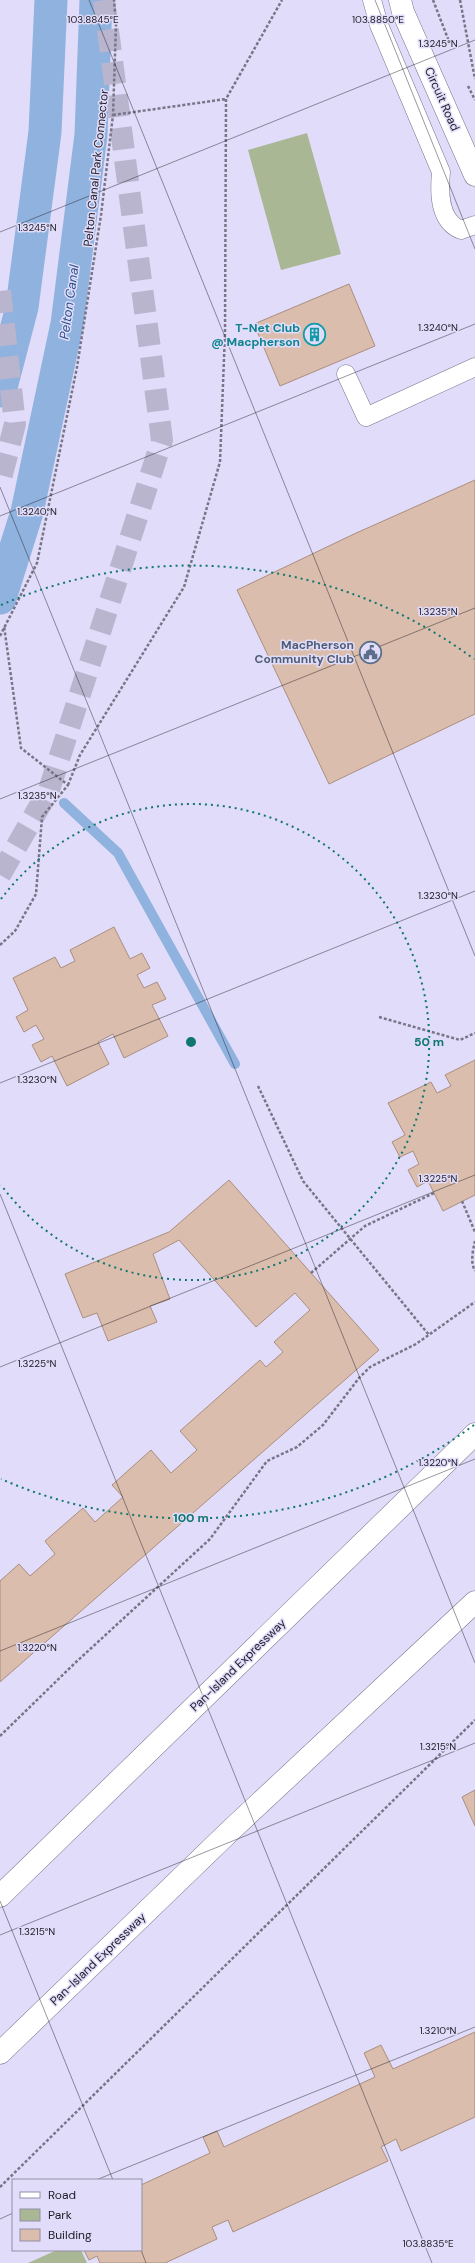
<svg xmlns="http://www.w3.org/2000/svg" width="475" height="2263" font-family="'DM Sans',sans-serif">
<rect width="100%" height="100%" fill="#e1dcf9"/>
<path fill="#aab795" d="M307,133L341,254L281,270L248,150Z
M57,2250H81L87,2263H28Z"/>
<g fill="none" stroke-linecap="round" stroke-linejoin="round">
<path stroke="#8fb2de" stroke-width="10" d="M64,803L118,853L235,1064"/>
<path stroke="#8fb2de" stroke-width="33" d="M0,391L22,307L45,132L51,0
M0,598L27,512L67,324L91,135L96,0"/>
</g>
<path fill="#dabdac" stroke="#aa8e7f" d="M349,284L375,346L280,386L254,324Z
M475,480V714L329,784L237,590L354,534Z
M114,927L130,959L142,953L150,968L137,975L144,988L157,982L166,999L152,1005L168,1036L124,1058L113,1034L98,1042L109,1064L67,1086L52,1056L41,1062L32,1045L44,1039L36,1025L24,1032L16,1017L28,1010L13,978L55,957L61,968L75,961L70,950Z
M475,1060V1195L443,1211L428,1181L417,1187L408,1170L419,1164L413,1151L400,1157L392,1142L405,1135L388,1103L431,1082L437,1093L451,1086L445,1075Z
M229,1180L379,1350L0,1682V1581L19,1564L30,1576L55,1554L45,1541L83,1508L95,1522L123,1497L112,1485L151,1450L171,1473L197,1450L180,1431L260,1360L266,1367L283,1352L274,1342L310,1310L295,1293L256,1327L179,1240L153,1254L170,1299L150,1306L157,1322L108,1341L97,1313L83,1318L65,1274L169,1232Z
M475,1790V1826L462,1797Z
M475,2032V2117L401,2151L396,2139L381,2147L388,2161L233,2232L228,2220L212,2227L217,2239L165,2263H100L97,2256L89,2260L84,2250H141V2185L210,2153L203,2137L217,2131L224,2147L375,2077L364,2053L381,2045L393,2069Z"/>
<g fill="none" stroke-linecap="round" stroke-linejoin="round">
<path stroke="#bab5cf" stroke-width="22" stroke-dasharray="22 11" stroke-linecap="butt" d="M0,291L15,424L0,482
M0,875L49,790L162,440L104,0"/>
<defs>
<path id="lane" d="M372,0L379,25L441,172C439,193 439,221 461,230L475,225
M346,374L366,417L475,367"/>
<path id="secondary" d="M400,0L403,12L475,175"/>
<path id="highway" d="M0,1896L475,1434
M0,2053L231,1830L475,1602"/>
</defs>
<use href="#lane" stroke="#78738d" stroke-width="19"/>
<use href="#secondary" stroke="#78738d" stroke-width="23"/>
<use href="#highway" stroke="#78738d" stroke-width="23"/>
<path stroke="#787588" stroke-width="2.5" stroke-dasharray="3 2" stroke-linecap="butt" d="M433,0L450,44
M460,0L475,79
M468,86L475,100
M113,115L226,99
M0,636L37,563L77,367L101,215L113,115L116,25L114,0
M68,785L80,755L184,587L220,462L225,333L226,99L282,0
M0,945L15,931L36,894L42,817L68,785L21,748L4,626
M379,1017L460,1040L475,1033
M258,1086L303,1181L429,1335
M462,1201L475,1232
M475,1241C473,1250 470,1262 475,1271
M311,1273L365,1226L434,1193
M0,1736L75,1663L210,1539L267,1461L297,1447L323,1425L359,1378L370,1367L416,1344L475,1302
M0,2187L475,1720"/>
<use href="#lane" stroke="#fff" stroke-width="18"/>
<use href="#secondary" stroke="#fff" stroke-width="22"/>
<use href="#highway" stroke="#fff" stroke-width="22"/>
</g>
<path fill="none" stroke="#1e1b26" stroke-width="1" stroke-opacity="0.45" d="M89,0L475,956M375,0L475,249M0,232L475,40M0,487L475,1663M0,516L475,324M0,799L475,608M0,1083L475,891M0,1194L432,2263M0,1367L475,1175M0,1651L475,1459M0,1901L113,2180M0,1935L475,1743M96,2180L475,2027M0,2219L13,2213M141,2250L146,2263"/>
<g fill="none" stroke="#0f766e" stroke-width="2" stroke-dasharray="2 4">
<path d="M1 899A238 238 0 1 1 1 1185"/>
<path d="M474 1425A476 476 0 0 1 1 1479M1 605A476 476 0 0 1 474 659"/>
</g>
<defs>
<symbol id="building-ring" viewBox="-11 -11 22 22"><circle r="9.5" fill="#e1dcf9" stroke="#0f9aa8" stroke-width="1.5"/><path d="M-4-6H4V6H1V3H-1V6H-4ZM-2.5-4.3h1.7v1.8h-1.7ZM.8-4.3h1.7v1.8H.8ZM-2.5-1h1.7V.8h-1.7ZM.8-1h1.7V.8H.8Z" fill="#0f9aa8"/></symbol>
<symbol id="civic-ring" viewBox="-11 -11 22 22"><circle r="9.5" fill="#e1dcf9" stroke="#5c6f8a" stroke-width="1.5"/><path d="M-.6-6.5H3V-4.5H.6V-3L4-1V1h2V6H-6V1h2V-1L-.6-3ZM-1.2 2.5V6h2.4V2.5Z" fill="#5c6f8a"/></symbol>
</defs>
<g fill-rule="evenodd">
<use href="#building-ring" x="302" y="322" width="25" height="25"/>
<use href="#civic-ring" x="358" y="640" width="25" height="25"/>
</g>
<g text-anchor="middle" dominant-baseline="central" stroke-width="3" stroke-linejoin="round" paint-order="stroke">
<g font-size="12" fill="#1e1b26" stroke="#e1dcf9">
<text transform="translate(442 99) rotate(66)">Circuit Road</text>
<text transform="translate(96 168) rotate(-84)">Pelton Canal Park Connector</text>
<text transform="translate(238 1665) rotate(-44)">Pan-Island Expressway</text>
<text transform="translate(98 1959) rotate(-44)">Pan-Island Expressway</text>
</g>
<g font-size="12" font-weight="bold" fill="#0d838f" stroke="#e1dcf9" text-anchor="end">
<text x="300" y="328">T-Net Club<tspan x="300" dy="14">@ Macpherson</tspan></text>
</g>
<g font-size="12" font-weight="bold" fill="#4e5e75" stroke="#e1dcf9" text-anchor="end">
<text x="354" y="645">MacPherson<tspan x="354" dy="14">Community Club</tspan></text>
</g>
<g font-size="13" font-style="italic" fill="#25528a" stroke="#e1dcf9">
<text transform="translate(69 302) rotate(-82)">Pelton Canal</text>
</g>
</g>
<g font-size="10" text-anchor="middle" fill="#1e1b26" stroke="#e1dcf9" stroke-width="3" stroke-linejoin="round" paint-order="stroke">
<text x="378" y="23">103.8850°E</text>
<text x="93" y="23">103.8845°E</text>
<text x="438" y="47">1.3245°N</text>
<text x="37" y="231">1.3245°N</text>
<text x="438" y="331">1.3240°N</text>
<text x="37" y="515">1.3240°N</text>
<text x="438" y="615">1.3235°N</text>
<text x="37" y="799">1.3235°N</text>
<text x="438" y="899">1.3230°N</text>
<text x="37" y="1083">1.3230°N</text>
<text x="438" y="1182">1.3225°N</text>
<text x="37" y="1367">1.3225°N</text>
<text x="438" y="1466">1.3220°N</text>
<text x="37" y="1651">1.3220°N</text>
<text x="438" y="1750">1.3215°N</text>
<text x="37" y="1935">1.3215°N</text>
<text x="438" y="2034">1.3210°N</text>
<text x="428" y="2247">103.8835°E</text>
</g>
<circle cx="191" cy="1042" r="6" fill="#0f766e" stroke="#e1dcf9" stroke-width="2"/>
<g font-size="12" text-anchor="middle" font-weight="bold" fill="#0f766e" stroke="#e1dcf9" stroke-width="3" stroke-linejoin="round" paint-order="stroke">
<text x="429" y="1046">50 m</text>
<text x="191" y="1522">100 m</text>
</g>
<rect x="12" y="2179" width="130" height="72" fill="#e1dcf9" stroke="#938fa5"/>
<rect x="20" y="2192" width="20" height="6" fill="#ffffff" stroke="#938fa5"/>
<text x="48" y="2199" font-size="12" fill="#1e1b26">Road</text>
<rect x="20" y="2209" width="20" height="12" fill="#aab795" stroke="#938fa5"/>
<text x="48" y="2219" font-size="12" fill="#1e1b26">Park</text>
<rect x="20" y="2229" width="20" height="12" fill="#dabdac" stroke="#938fa5"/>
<text x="48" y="2239" font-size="12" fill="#1e1b26">Building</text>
</svg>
